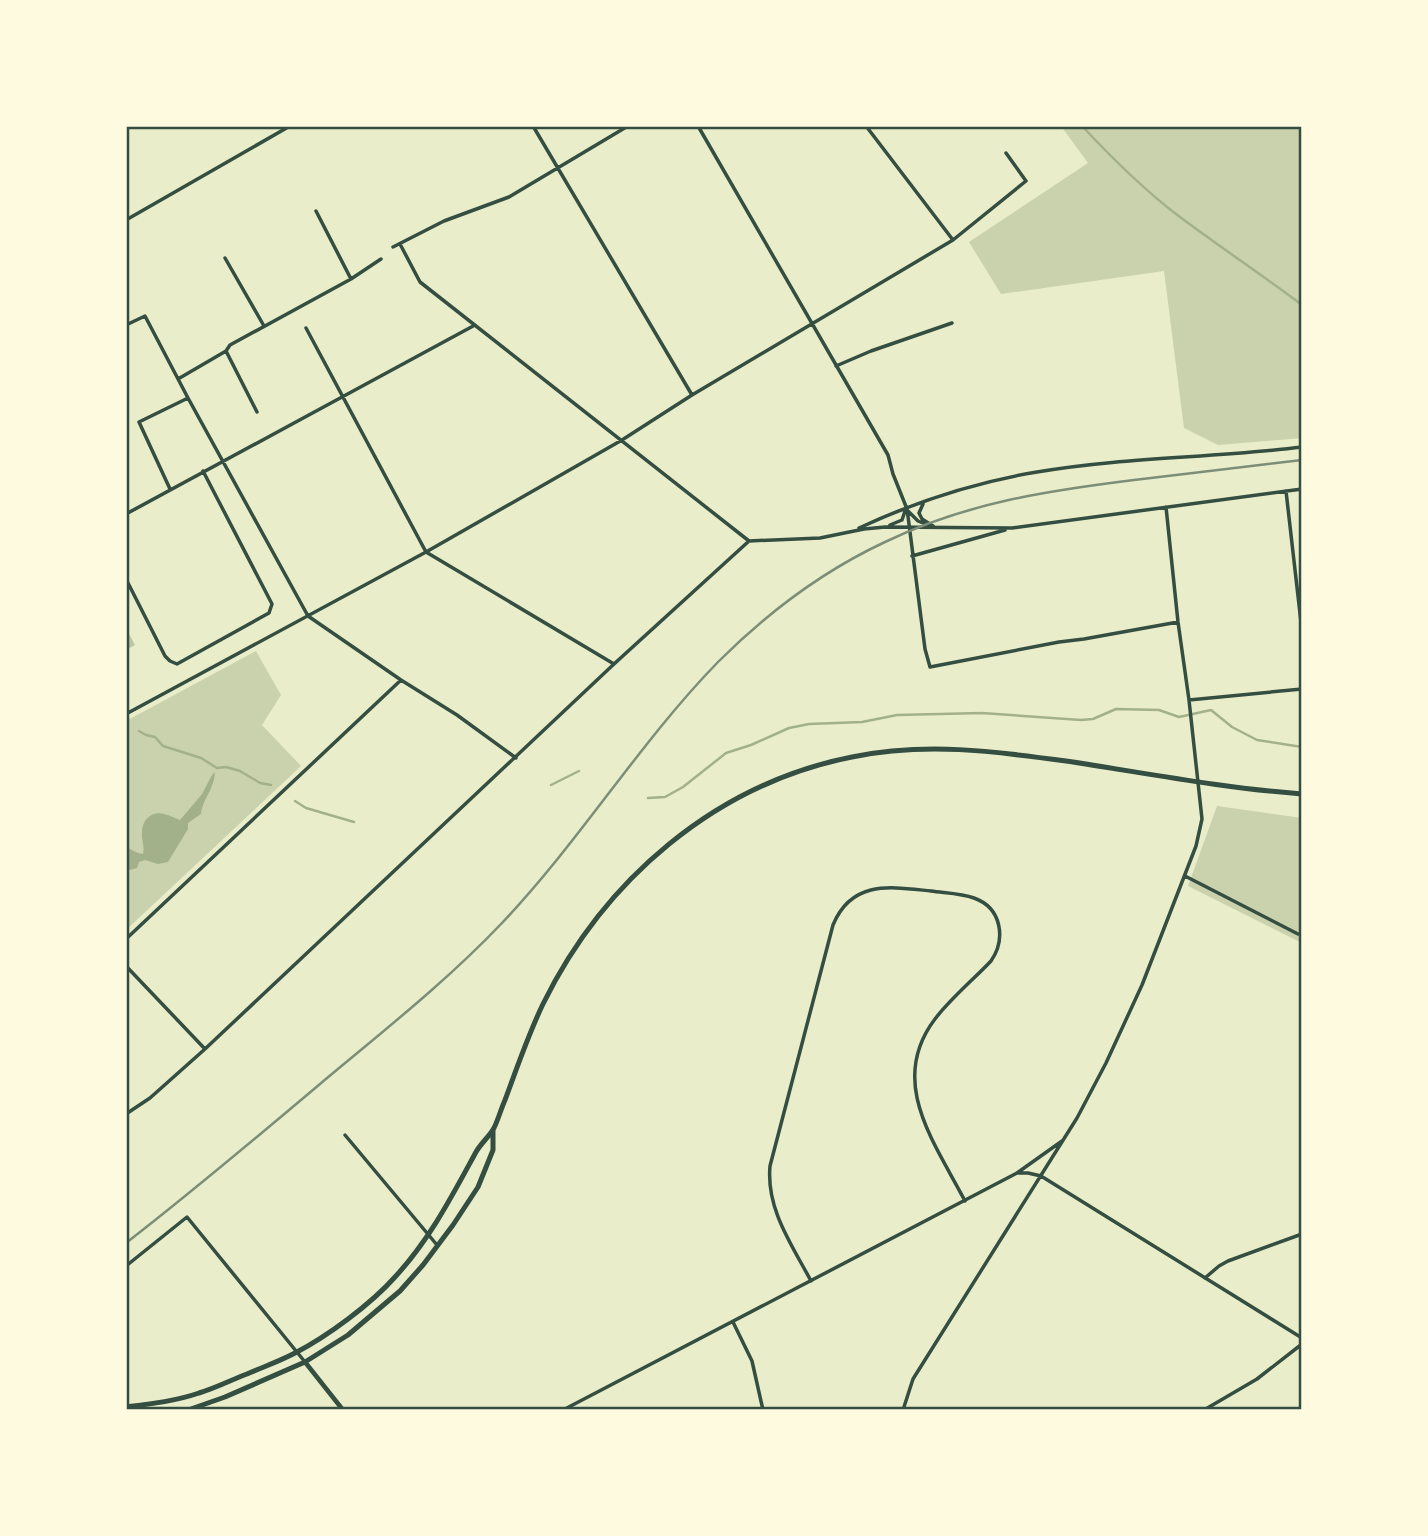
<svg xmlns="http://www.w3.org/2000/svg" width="1428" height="1536" font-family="'Alegreya Sans',sans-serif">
<rect width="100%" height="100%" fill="#e9edc9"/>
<path fill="#cad2ad" d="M1061,126H1302V438L1218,445L1184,428L1164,271L1001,294L969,242L1088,163Z
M256,651L281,695L262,725L301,766L126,930V721Z
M1217,806L1302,818V943L1188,886Z"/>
<path fill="#a3b18a" d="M215,772C214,790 203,798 201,814L188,823V829L168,862L158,864L145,860L139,862L137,868L126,871V847L138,853L143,854C145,846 141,840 142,832C142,828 143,824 145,821C155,807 168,815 180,820L202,794L212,775Z"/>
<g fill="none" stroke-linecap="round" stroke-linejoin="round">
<path stroke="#a3b18a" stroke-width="2.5" d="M1082,126C1111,157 1142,188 1176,214C1217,245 1261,274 1302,305
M139,731L146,735L155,737L163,746L201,758L217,768L226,767L240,771L260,783L271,785
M551,785L579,771
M648,798L665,797L683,787L726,753L751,745L789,728L809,724L862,722L897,715L982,713L1081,720L1093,719L1116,709L1159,710L1179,717L1211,710L1232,727L1257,740L1302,747
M295,801L306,808L354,822"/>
</g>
<path fill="#bcc5a7" d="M128,632L135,645L126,650V633Z"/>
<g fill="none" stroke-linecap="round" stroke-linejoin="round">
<path stroke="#344e41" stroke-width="3.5" d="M533,126L692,395
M698,126L888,455L893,474L907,509L909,524L925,649L930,667L1059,642L1084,639L1178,622
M866,126L953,240
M316,211L351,279
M126,220L290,126
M400,244L420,282L749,541
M393,247L444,221L509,197L628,126
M225,258L264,326
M126,325L145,316L188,398L308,616L401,680L457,715L516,758
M306,328L426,552L614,664
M226,351L230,345L351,279L381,259
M836,366L871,351L952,323
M178,379L226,351L257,412
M170,489L139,422L188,398
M1286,491L1302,631
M923,504L919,513L922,519L933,526
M908,511L918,521L930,526
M126,514C242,450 359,389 475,325
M890,525L902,520L905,511
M859,528C915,502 976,482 1037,472C1124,457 1214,458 1302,447
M1012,528L1302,489
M912,556L1005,530
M126,579L165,656L170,661L177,664L269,613L272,604L203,471
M1189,700L1302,689
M126,714L426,552L622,440L692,395L953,240L1026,181L1006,153
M1185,876L1298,934
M126,939L401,680
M126,966L205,1049
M126,1114L150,1098L205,1049L614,664L749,541L820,538L864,529L885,527L1012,528
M345,1135L437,1245
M1017,1173L1062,1141
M126,1266L187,1217L305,1362
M1205,1278L1219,1266L1228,1261L1302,1234
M811,1281C792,1245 766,1209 770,1166L833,925C852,879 892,887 931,891C945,893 961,893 974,898C1002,908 1006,939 991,961C973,980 951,998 935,1019C887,1082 935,1143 965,1201
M733,1322L752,1361L763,1410
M563,1410L1017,1173H1028L1041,1176L1302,1338
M903,1410L913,1379L1077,1118L1106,1063L1142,985L1196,846L1202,819L1189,700L1178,622L1166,507
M1204,1410L1257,1379L1302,1344"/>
<path stroke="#344e41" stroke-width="4.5" d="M305,1362L343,1410"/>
<path stroke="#344e41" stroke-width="5" d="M126,1407C150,1404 176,1401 199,1393C216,1388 231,1380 247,1374C263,1367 280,1361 295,1353C328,1336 371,1304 395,1277C430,1239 452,1196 476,1152C481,1143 489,1137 494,1128C498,1120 501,1109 505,1100C517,1068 528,1035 543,1004C604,880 715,784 852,757C925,742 993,751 1066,761C1145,773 1223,788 1302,794
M188,1410L225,1397L305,1362L348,1335L400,1291L423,1265L453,1225L478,1187L493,1150V1130"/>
<path stroke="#7c8e77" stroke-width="2.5" d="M126,1243C192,1192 256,1138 320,1084C382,1032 446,982 502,923C580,841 639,743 718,662C766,614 823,571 885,542C966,503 1045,491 1134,480C1190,473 1246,467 1302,460"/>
</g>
<rect width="1428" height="1536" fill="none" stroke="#fefae0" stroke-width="256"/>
<rect x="128" y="128" width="1172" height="1280" fill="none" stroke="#344e41" stroke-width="2.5"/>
</svg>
